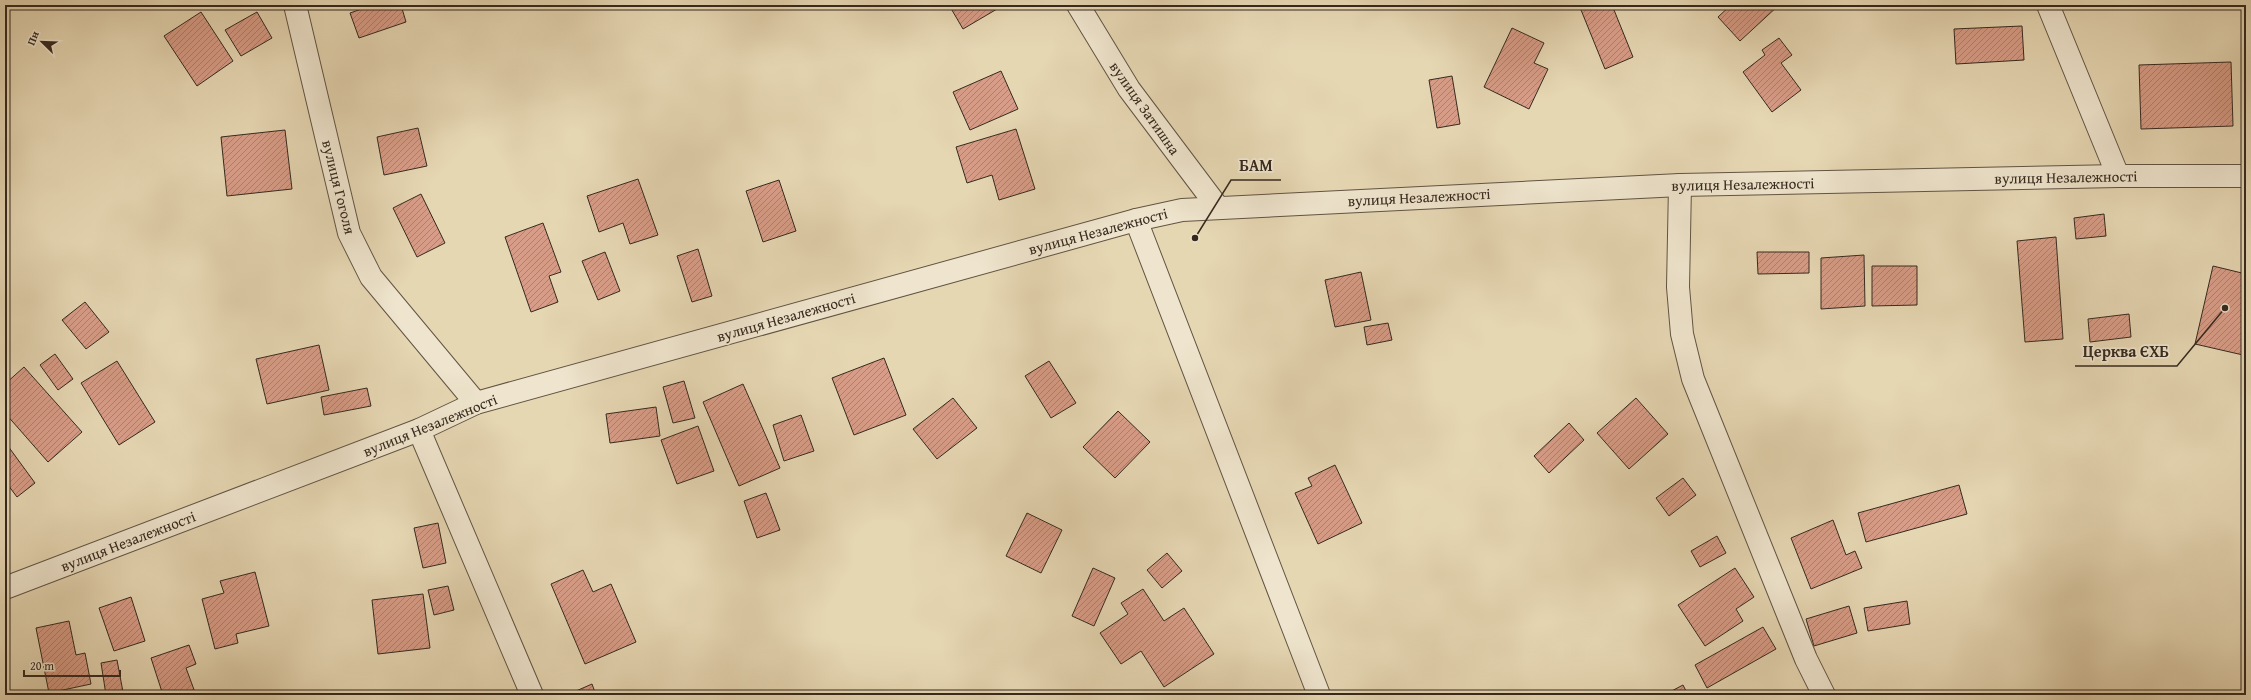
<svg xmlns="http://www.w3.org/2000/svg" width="2251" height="700" font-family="'Gentium Book Plus',serif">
<defs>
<pattern id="building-hatch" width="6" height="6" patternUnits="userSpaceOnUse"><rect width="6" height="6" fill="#d89d88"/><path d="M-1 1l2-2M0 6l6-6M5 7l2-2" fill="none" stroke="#b0806f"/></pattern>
</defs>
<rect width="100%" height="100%" fill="#e6d7b3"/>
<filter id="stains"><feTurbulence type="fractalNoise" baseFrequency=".005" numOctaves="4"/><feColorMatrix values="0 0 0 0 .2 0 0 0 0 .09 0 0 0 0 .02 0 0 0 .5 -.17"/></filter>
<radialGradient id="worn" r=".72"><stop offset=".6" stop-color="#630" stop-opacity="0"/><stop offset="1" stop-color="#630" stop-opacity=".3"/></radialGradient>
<path fill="url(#building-hatch)" stroke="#35291e" d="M373,5H401L406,22L359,38L350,13Z
M949,5H995L997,9L963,29Z
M1579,5H1612L1633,57L1605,69Z
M1731,5H1779L1740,41L1718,17Z
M201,12L233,61L197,86L164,36Z
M257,12L272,38L241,56L225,30Z
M2022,26L2024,60L1956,64L1954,29Z
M1512,28L1544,43L1534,63L1548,69L1529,109L1484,87Z
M1779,38L1792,55L1781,63L1801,90L1772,112L1743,72L1765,55L1762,50Z
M2231,62L2233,126L2141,129L2139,65Z
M1001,71L1018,109L970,130L953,92Z
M1452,76L1460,124L1437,128L1429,80Z
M418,128L427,166L384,175L377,137Z
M1016,129L1035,189L999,200L992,175L967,183L956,147Z
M285,130L292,189L227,196L221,137Z
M638,179L658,235L630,244L623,223L599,232L587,196Z
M779,180L796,231L763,242L746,191Z
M421,194L445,243L417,257L393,208Z
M2104,214L2106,236L2076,239L2074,218Z
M543,223L561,272L549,276L558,302L531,312L505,237Z
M2056,237L2063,339L2025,342L2017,241Z
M698,249L712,296L692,302L677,256Z
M605,252L620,291L598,300L582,261Z
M1757,252H1809V273L1758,274Z
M1864,255L1865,306L1821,309V258Z
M1872,266H1917V305L1872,306Z
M2213,266L2246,274V342L2243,355L2195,344Z
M1361,272L1371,320L1335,327L1325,280Z
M85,302L109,332L86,349L62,320Z
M2129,314L2131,337L2090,342L2088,319Z
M1388,323L1392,340L1367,345L1364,327Z
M319,345L329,390L267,404L256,359Z
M55,354L73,379L58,390L40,365Z
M884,358L906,415L854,435L832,378Z
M117,361L155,422L119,445L81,383Z
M1049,361L1076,403L1051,418L1025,376Z
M24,367L82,432L48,462L5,413V384Z
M684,381L695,418L673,423L663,387Z
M743,384L780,468L739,486L703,402Z
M367,388L371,406L324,415L321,397Z
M953,398L977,428L937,459L913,429Z
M1636,398L1668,434L1629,469L1597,433Z
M656,407L660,436L610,443L606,414Z
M1118,411L1150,442L1115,478L1083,447Z
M801,415L814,451L784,461L773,425Z
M1569,423L1584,440L1549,473L1534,456Z
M698,426L714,471L677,484L661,440Z
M5,442L35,483L17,497L5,481Z
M1335,465L1362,523L1318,544L1295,493L1312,486L1308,478Z
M1683,478L1696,495L1669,516L1656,498Z
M1959,485L1967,514L1866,542L1858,513Z
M766,493L780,530L757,538L744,501Z
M1027,513L1062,530L1041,573L1006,556Z
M1833,520L1846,555L1855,551L1862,568L1811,589L1791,538Z
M438,523L446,563L423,568L414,528Z
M1717,536L1726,553L1700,567L1691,551Z
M1167,553L1182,571L1162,588L1147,570Z
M1093,568L1115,578L1094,626L1072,616Z
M1735,568L1754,597L1736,609L1743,621L1705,646L1678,605Z
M583,570L593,592L611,584L636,642L585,664L551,584Z
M255,572L269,626L236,634L238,643L215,649L202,599L224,593L220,581Z
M448,586L454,610L434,615L428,590Z
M1143,589L1164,621L1184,608L1214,654L1164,687L1141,651L1121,664L1100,633L1128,614L1121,603Z
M423,594L430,648L378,654L372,600Z
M131,597L145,641L114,651L99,608Z
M1907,601L1910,624L1868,631L1864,608Z
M1849,606L1857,633L1814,646L1806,619Z
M69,621L76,655L85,653L91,684L49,693L36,628Z
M1763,627L1776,649L1707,688L1695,665Z
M189,645L196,664L186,668L196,695H163L151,658Z
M117,660L123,692L106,695L101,663Z
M592,684L596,695H567Z
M1683,685L1688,695H1664Z"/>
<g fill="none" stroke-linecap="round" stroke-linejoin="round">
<defs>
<path id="minor" d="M295,5L349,233L371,277L476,403
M1078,5L1129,89L1217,206
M2048,5L2118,176
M1680,185L1678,287L1682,334L1693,379L1806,659L1824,695
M1136,220L1319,695
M419,430L532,695"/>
<path id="tertiary" d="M5,588L419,430L476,403L1136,220L1182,210L1680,185L2118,176H2246"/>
</defs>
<use href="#minor" stroke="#615443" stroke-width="24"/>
<use href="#tertiary" stroke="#615443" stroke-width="24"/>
<use href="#minor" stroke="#efe5ce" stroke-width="22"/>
<use href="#tertiary" stroke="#efe5ce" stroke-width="22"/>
</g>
<g text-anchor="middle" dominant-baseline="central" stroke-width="3.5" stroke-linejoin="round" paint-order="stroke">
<g font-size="15" fill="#35291e" stroke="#efe5ce">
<text transform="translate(1145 108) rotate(55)">вулиця Затишна</text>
<text transform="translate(2066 177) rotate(-1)">вулиця Незалежності</text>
<text transform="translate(1743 184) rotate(-1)">вулиця Незалежності</text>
<text transform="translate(339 187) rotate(76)">вулиця Гоголя</text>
<text transform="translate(1419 197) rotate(-3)">вулиця Незалежності</text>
<text transform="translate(1098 231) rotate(-15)">вулиця Незалежності</text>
<text transform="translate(786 317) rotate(-16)">вулиця Незалежності</text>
<text transform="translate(430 425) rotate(-22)">вулиця Незалежності</text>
<text transform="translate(128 541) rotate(-21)">вулиця Незалежності</text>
</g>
</g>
<path fill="none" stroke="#35291e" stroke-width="1.5" d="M1195 238L1231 180H1281M2225 308L2177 366H2075"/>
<g fill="#35291e" stroke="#efe5ce" stroke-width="1.5">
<circle cx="1195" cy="238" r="4"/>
<circle cx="2225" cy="308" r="4"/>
</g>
<g font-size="16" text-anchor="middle" font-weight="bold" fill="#35291e" stroke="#efe5ce" stroke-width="3.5" stroke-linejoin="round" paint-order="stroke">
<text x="1256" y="171">БАМ</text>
<text x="2126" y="357">Церква ЄХБ</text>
</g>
<rect width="2251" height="700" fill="none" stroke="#e6d7b3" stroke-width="20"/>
<rect x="6" y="6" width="2239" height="688" fill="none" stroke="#35291e" stroke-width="2"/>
<rect x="10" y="10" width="2231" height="680" fill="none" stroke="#35291e"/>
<g transform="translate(42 42) rotate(293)" stroke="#efe5ce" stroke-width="3" paint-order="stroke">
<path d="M0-3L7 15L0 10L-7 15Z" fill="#35291e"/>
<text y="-6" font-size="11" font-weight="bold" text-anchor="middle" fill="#35291e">Пн</text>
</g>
<path d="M24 670v6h96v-6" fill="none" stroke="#35291e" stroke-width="2"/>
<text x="30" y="670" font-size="12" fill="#35291e" stroke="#efe5ce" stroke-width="3" paint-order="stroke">20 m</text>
<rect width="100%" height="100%" filter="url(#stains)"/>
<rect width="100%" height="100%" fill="url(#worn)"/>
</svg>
